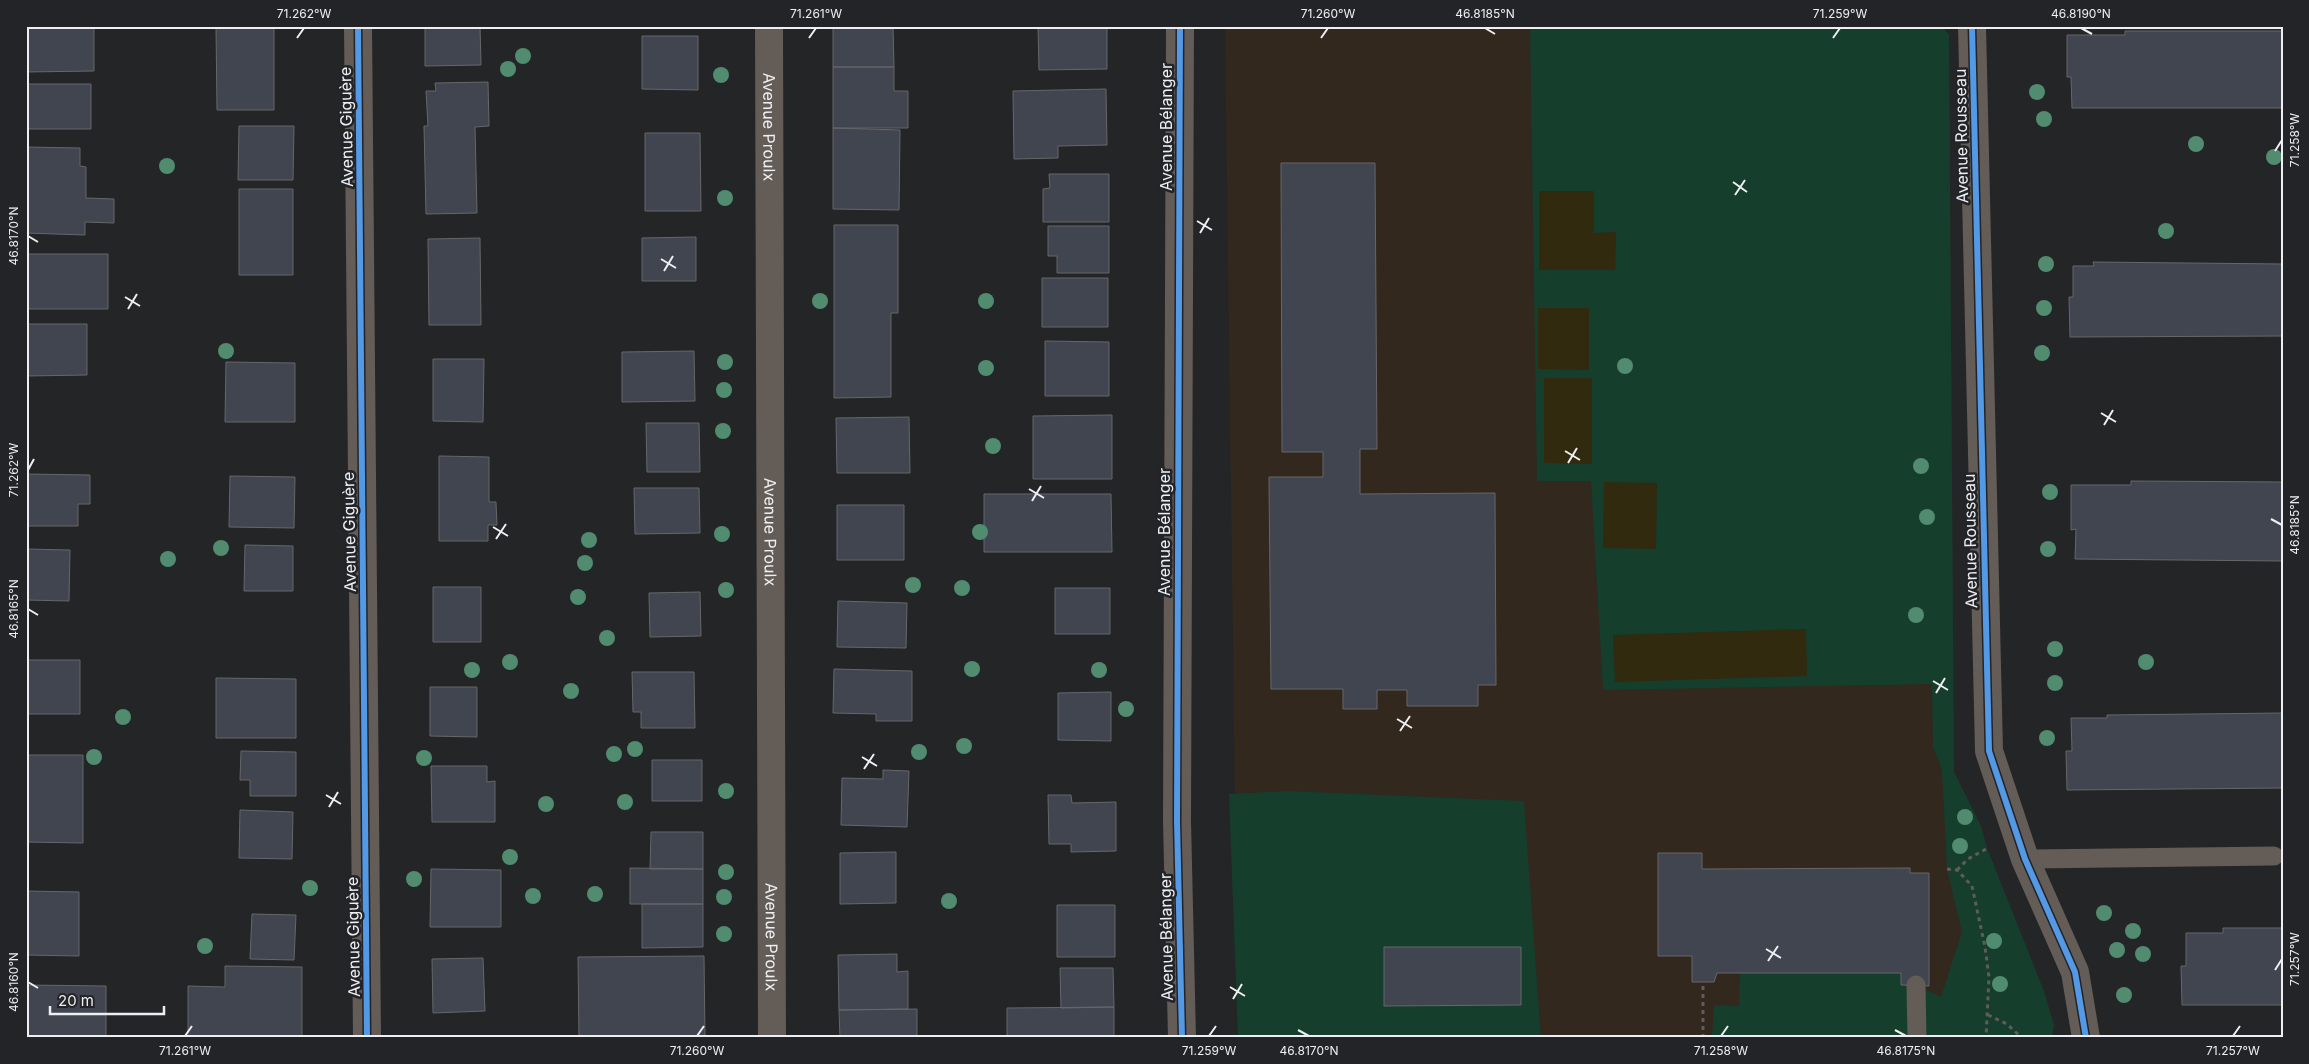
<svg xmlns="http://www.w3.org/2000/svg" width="2309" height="1064" font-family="Inter,sans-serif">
<rect width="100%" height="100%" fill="#242527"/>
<path fill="#33281d" d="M1225,26H1942L1949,35L1954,772L1981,826L1987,848L2052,1038H1238Z"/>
<path fill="#153e2c" d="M1530,26H1942L1949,35L1954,772L1981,826L1987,848L2044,991L2054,1025L2052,1038H1712L1714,1005L1739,1006L1740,973H1901V985H1916L1941,997L1962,932L1947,869L1942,770L1933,747L1932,684L1603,690L1591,481H1537Z
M1287,791L1524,801L1541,1038H1238L1229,794Z"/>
<path fill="#312a0e" d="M1539,191H1594V233L1616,232L1615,270H1539Z
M1538,308H1589V370L1538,369Z
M1544,378H1592V464L1544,463Z
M1604,482L1657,483L1656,549L1603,548Z
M1806,629L1807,676L1615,682L1613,635Z"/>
<path fill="#404550" stroke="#666769" d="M26,26H94V71L26,72Z
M216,26H274V110H217Z
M425,26H480L481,65L425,66Z
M833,26H893L894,67H833Z
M1038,26H1107V69L1039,70Z
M2125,31H2283V108H2072L2071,77H2067V35H2125Z
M642,36H698V90L642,89Z
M833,67H894V91H908V128H833Z
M488,82L489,126L475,127L477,213L426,214L424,126H428L426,91H436L435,83Z
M26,84H91V129H26Z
M1106,89L1107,145L1058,146V158L1014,159L1013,91Z
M239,126H294L293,180H238Z
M833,128L900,130L899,210L833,209Z
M645,133H700L701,211H645Z
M26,147L80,148V166L86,167V198L114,199V223L85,222V235L26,233Z
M1281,163H1375L1377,449H1360V494L1495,493L1496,685H1478V706H1407V690H1377V709H1343V689H1271L1269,477H1323V452H1282Z
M1049,174H1109V222H1043V189L1050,188Z
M239,189H293V275H239Z
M834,225H898V313H891V397L834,398Z
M1048,226H1109V273H1057V256H1048Z
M696,237V281H642V238Z
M480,238L481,325H429L428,239Z
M26,254H108V309H26Z
M2093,262L2283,264V336L2070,337L2069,297H2073V266H2094Z
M1042,278H1108V327H1042Z
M26,324H87V375L26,376Z
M1045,341L1109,342V396H1045Z
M694,351L695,401L622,402V352Z
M433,359H484L483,422L433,421Z
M226,362L295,363V422H225Z
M1112,415V479H1033V416Z
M909,417L910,473H837L836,418Z
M646,423H699L700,472H647Z
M439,456L489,457V502H496L497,525H488V541H439Z
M26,474L90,475V504H78V526H26Z
M230,476L295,477L294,528L229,527Z
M2131,481L2283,482V561L2075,559L2076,529L2071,530V485H2131Z
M634,488H699L700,533L635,534Z
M984,494H1111L1112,552H984Z
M837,505H904V560H837Z
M245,545L293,546V591H244Z
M26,549L70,550L69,601L26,600Z
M433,587H481V642H433Z
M1055,588H1110V634H1055Z
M700,592L701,636L650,637L649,593Z
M838,601L907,603L906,648L837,647Z
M26,660H80V714H26Z
M834,669L912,671V721H876V714L833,713Z
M632,672H694L695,728H641V712H633Z
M216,678L296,679V738H216Z
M430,687H477V737L430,736Z
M1111,692V741L1058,740V693Z
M2283,713V788L2067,790L2066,751H2072L2071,718H2107V715Z
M241,751L296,752V796H250V780H240Z
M26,755H83V843L26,842Z
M652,760H702V801H652Z
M431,766H487V782L495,781V822H432Z
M883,770L909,771L907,827L841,825L842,778L883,779Z
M1048,795H1071L1072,803L1116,802V851L1071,852V844H1049Z
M240,810L293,812L292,859L239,858Z
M651,832H703V869H650Z
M896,852V903L840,904V853Z
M1658,853H1702V869L1910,868V873H1929V986L1901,985V973H1717L1714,982H1692V956H1658Z
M630,868L703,869V904H630Z
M431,869L501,870V927H430Z
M26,891L79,892V956L26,955Z
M642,904H703V947L642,948Z
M1057,905H1115V957H1057Z
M252,914L296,915L294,960L250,959Z
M2223,928H2283V1005H2182L2181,966H2186V933H2223Z
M1384,947H1521V1005L1384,1006Z
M897,954V972L908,971V1009L839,1010L838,955Z
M704,956L705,1038H579L578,957Z
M483,958L485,1011L433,1013L432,959Z
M225,966L302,967V1038H188V986L225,987Z
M1060,968H1113L1114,1007L1061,1008Z
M26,985L106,986V1038H26Z
M1114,1007V1038H1007V1008Z
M917,1009V1038H840L839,1010Z"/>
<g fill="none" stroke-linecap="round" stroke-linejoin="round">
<path stroke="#605c59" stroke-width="3" stroke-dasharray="4 4" stroke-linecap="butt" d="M1947,869L1957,870L1972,886L1985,947L1989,977L1986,1038
M1957,870L1968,859L1986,849
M1988,1015L2007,1024L2022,1038
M1703,1038V983"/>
<path stroke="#635c57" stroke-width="19" d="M2025,859L2274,856
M1916,985L1917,1038"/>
<g stroke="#635c57" stroke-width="28">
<path d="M358,26L367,1038"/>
<path id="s1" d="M769,26L772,1038"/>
<path d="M1180,26L1177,821L1182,1038"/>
<path d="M1972,26L1989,751L2025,859L2075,972L2086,1038"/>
</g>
<defs>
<path id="cycleway" d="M358,26L367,1038
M1180,26L1177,821L1182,1038
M1972,26L1989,751L2025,859L2075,972L2086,1038"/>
</defs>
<use href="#cycleway" stroke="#232428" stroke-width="9"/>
<use href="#cycleway" stroke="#5399e6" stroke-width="6"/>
</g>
<g fill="#518b70">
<circle cx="523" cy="56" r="8"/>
<circle cx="508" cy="69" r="8"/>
<circle cx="721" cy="75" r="8"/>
<circle cx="2037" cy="92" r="8"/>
<circle cx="2044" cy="119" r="8"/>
<circle cx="2196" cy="144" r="8"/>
<circle cx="2274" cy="157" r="8"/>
<circle cx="167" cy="166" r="8"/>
<circle cx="725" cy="198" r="8"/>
<circle cx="2166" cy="231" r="8"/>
<circle cx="2046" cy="264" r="8"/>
<circle cx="820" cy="301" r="8"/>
<circle cx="986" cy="301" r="8"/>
<circle cx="2044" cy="308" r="8"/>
<circle cx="226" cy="351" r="8"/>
<circle cx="2042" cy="353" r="8"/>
<circle cx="725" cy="362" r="8"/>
<circle cx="1625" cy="366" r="8"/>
<circle cx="986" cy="368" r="8"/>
<circle cx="724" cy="390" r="8"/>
<circle cx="723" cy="431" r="8"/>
<circle cx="993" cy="446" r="8"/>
<circle cx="1921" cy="466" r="8"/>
<circle cx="2050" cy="492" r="8"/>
<circle cx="1927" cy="517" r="8"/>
<circle cx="980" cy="532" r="8"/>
<circle cx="722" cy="534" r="8"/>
<circle cx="589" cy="540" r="8"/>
<circle cx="221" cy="548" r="8"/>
<circle cx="2048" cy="549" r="8"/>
<circle cx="168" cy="559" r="8"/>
<circle cx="585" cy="563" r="8"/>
<circle cx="913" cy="585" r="8"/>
<circle cx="962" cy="588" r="8"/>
<circle cx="726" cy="590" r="8"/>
<circle cx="578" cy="597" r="8"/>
<circle cx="1916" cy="615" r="8"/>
<circle cx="607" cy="638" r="8"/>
<circle cx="2055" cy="649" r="8"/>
<circle cx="510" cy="662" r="8"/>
<circle cx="2146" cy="662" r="8"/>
<circle cx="972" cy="669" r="8"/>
<circle cx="472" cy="670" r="8"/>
<circle cx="1099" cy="670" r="8"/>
<circle cx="2055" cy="683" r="8"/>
<circle cx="571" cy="691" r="8"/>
<circle cx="1126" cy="709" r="8"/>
<circle cx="123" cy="717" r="8"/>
<circle cx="2047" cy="738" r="8"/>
<circle cx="964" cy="746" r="8"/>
<circle cx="635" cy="749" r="8"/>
<circle cx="919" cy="752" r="8"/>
<circle cx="614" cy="754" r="8"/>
<circle cx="94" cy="757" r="8"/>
<circle cx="424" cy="758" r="8"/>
<circle cx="726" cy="791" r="8"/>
<circle cx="625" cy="802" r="8"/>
<circle cx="546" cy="804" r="8"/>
<circle cx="1965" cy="817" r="8"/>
<circle cx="1960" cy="846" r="8"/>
<circle cx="510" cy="857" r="8"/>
<circle cx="726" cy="872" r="8"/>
<circle cx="414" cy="879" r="8"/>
<circle cx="310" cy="888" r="8"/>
<circle cx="595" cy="894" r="8"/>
<circle cx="533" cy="896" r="8"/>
<circle cx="724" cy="897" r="8"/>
<circle cx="949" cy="901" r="8"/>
<circle cx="2104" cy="913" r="8"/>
<circle cx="2133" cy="931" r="8"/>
<circle cx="724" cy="934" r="8"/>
<circle cx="1994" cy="941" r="8"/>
<circle cx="205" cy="946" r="8"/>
<circle cx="2117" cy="950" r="8"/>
<circle cx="2143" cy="954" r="8"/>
<circle cx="2000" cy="984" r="8"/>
<circle cx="2124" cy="995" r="8"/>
</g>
<path fill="none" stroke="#eeeff2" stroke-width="2" d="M1485,28L1495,34M2081,28L2092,34M297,38L304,28M809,38L816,28M1321,38L1328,28M1833,38L1840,28M2275,151L2282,140M1733,182L1747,192M1735,195L1745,180M1197,221L1212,230M1200,233L1209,218M28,236L38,242M661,259L676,268M664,271L673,256M125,297L140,306M128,309L137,294M2101,413L2116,422M2104,425L2113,410M1565,451L1580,460M1568,463L1577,448M28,470L34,459M1029,489L1044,498M1032,501L1041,486M2271,519L2282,525M493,527L508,536M496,539L506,524M28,609L38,615M1933,681L1948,690M1936,693L1945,678M1397,719L1412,728M1400,731L1410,716M862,757L877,766M864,769L874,754M326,795L341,804M329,807L338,792M1766,949L1781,958M1768,961L1778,946M2275,970L2282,959M28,982L38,988M1230,987L1245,996M1233,999L1242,984M1298,1030L1309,1036M1895,1030L1906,1036M185,1036L192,1026M697,1036L704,1026M1209,1036L1216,1026M1721,1036L1728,1026M2233,1036L2240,1026"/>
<g text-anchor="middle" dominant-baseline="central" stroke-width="5" stroke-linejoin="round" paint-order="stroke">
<g font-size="16" fill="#eeeff2" stroke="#232428">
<text transform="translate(346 127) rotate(-91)">Avenue Giguère</text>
<text stroke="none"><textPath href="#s1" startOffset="101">Avenue Proulx</textPath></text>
<text transform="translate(1166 127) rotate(-90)">Avenue Bélanger</text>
<text transform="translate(1961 136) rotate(-91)">Avenue Rousseau</text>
<text transform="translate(349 532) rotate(-91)">Avenue Giguère</text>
<text stroke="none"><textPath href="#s1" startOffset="506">Avenue Proulx</textPath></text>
<text transform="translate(1164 532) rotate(-90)">Avenue Bélanger</text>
<text transform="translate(1970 541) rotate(-91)">Avenue Rousseau</text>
<text transform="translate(353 937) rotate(-91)">Avenue Giguère</text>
<text stroke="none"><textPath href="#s1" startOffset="911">Avenue Proulx</textPath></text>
<text transform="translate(1166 937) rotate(-91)">Avenue Bélanger</text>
</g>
</g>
<rect width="2309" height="1064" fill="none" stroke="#232428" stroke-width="55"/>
<path d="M50 1006v8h114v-8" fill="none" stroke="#eeeff2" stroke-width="2.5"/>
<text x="58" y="1006" font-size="15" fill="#eeeff2" stroke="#232428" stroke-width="4" paint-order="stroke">20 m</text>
<rect x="28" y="28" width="2254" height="1008" fill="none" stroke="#eeeff2" stroke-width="2"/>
<g font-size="12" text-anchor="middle" fill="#eeeff2">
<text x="304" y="18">71.262°W</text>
<text x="816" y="18">71.261°W</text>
<text x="1328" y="18">71.260°W</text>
<text x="1485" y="18">46.8185°N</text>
<text x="1840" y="18">71.259°W</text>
<text x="2081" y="18">46.8190°N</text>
<text transform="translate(2295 140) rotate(-90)" y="4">71.258°W</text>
<text transform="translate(14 236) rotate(-90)" y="4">46.8170°N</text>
<text transform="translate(14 470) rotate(-90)" y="4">71.262°W</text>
<text transform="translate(2295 525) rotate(-90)" y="4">46.8185°N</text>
<text transform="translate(14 609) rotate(-90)" y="4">46.8165°N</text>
<text transform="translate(2295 959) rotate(-90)" y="4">71.257°W</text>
<text transform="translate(14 982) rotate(-90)" y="4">46.8160°N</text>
<text x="185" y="1055">71.261°W</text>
<text x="697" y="1055">71.260°W</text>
<text x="1209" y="1055">71.259°W</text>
<text x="1309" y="1055">46.8170°N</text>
<text x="1721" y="1055">71.258°W</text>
<text x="1906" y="1055">46.8175°N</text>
<text x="2233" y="1055">71.257°W</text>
</g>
</svg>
